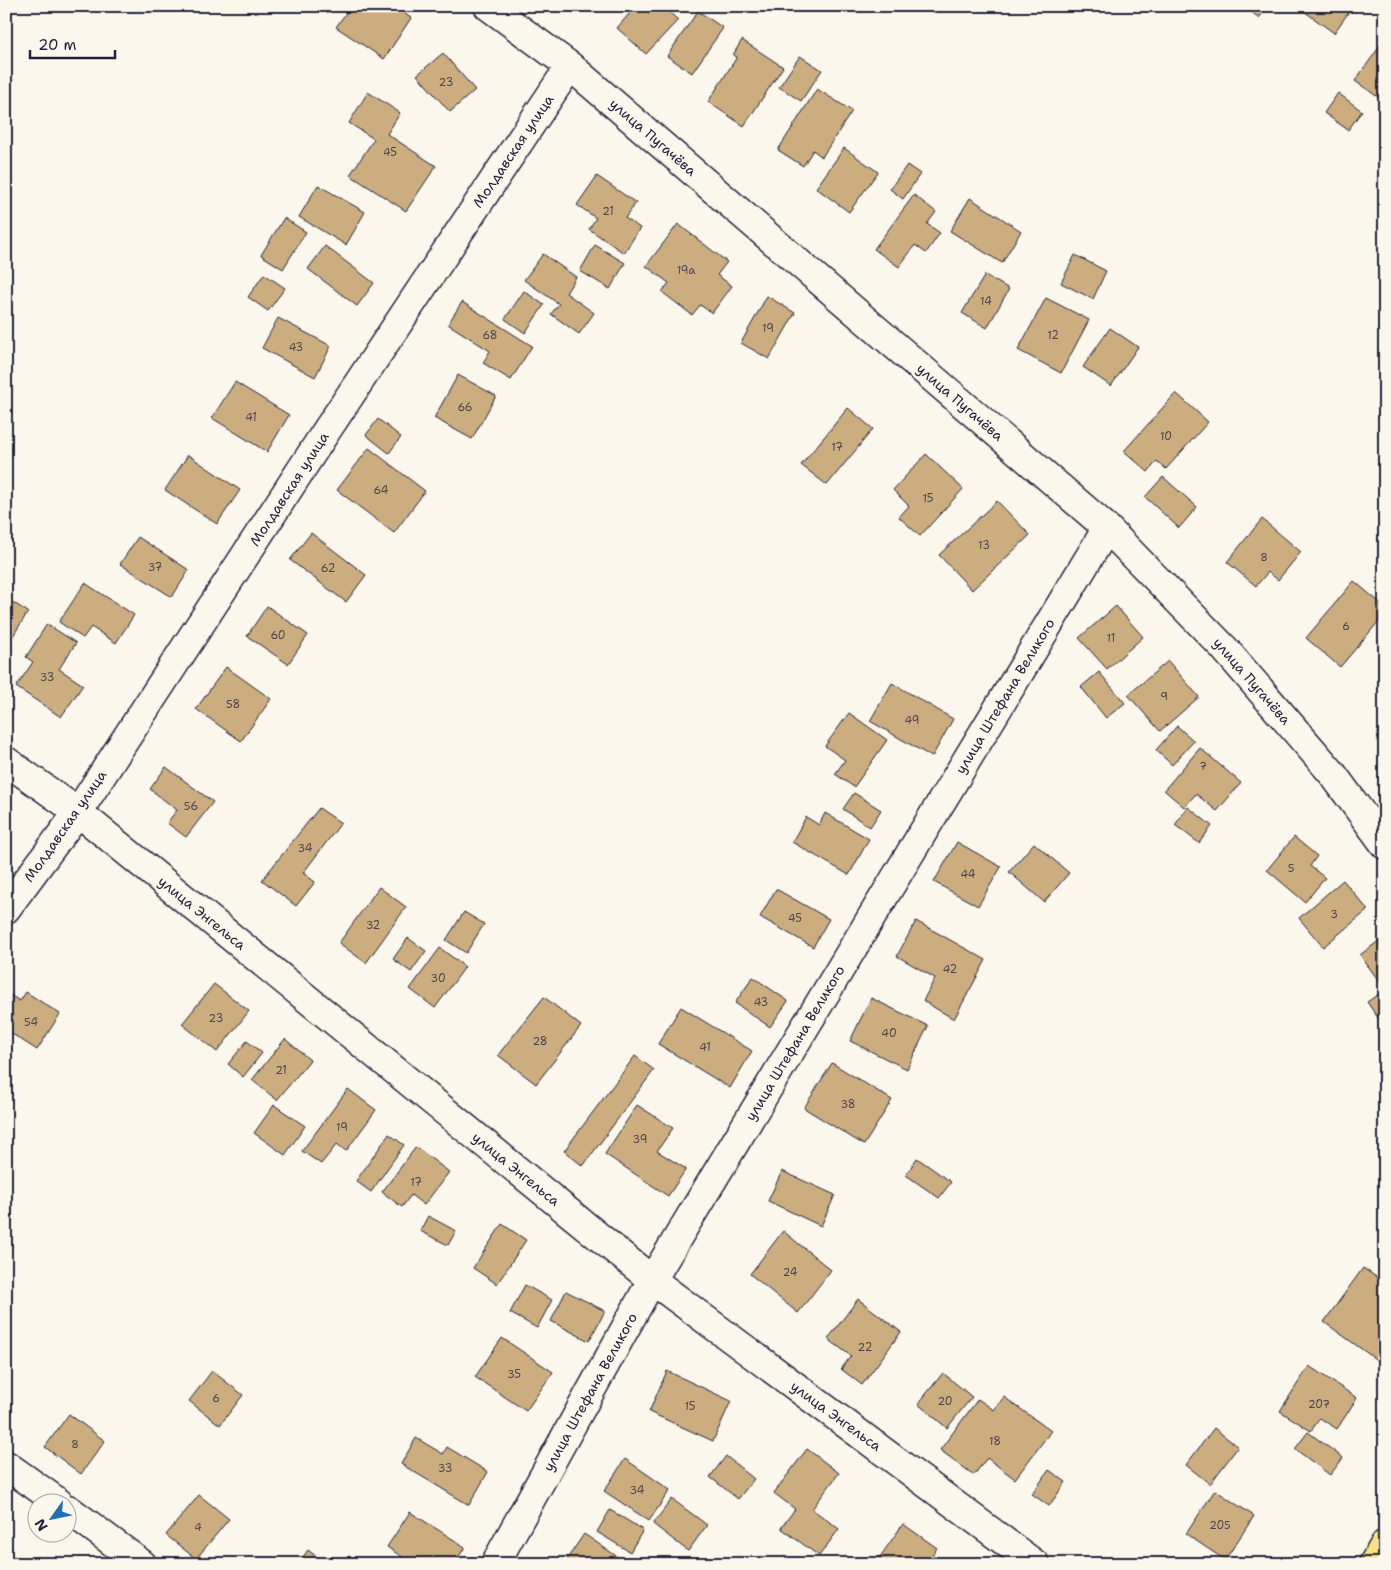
<svg xmlns="http://www.w3.org/2000/svg" width="1391" height="1570" font-family="'Shantell Sans',sans-serif">
<rect width="100%" height="100%" fill="#fbf7ec"/>
<filter id="ink" filterUnits="userSpaceOnUse"><feTurbulence type="fractalNoise" baseFrequency=".02" numOctaves="2"/><feDisplacementMap in="SourceGraphic" scale="10" xChannelSelector="R" yChannelSelector="G"/><feConvolveMatrix kernelMatrix="1 2 1 2 8 2 1 2 1" color-interpolation-filters="sRGB"/></filter>
<g filter="url(#ink)">
<path fill="#cbad80" stroke="#22223b" d="M351,6H393L411,18L384,59L336,27Z
M636,6H662L678,20L646,54L617,28Z
M1244,6H1268L1259,18Z
M1297,6H1353L1334,33Z
M698,11L723,28L692,73L667,56Z
M1385,39V102L1355,81Z
M742,40L783,67L744,126L708,102L737,57L733,55Z
M443,53L475,90L450,112L417,75Z
M800,56L822,70L801,101L779,87Z
M817,89L852,111L822,157L813,150L803,166L778,150Z
M368,92L400,113L387,134L436,166L406,211L350,175L374,139L349,123Z
M1338,93L1362,111L1348,130L1324,113Z
M844,148L878,172L849,212L816,188Z
M907,165L920,174L903,199L890,189Z
M597,176L636,203L625,218L640,228L624,253L589,229L596,218L577,205Z
M318,185L365,212L346,245L299,217Z
M914,195L936,212L927,224L940,233L926,253L915,245L899,267L874,249Z
M970,198L1021,231L1002,263L950,231Z
M284,218L306,232L283,269L261,255Z
M678,224L727,262L717,275L732,286L712,313L700,305L692,315L662,292L669,283L646,266Z
M595,245L625,263L610,289L580,271Z
M325,246L374,283L357,306L308,269Z
M543,254L576,277L566,293L594,313L579,334L551,314L559,304L524,280Z
M1075,255L1106,271L1093,299L1061,283Z
M264,274L285,288L268,311L248,297Z
M985,275L1009,289L987,328L962,313Z
M524,291L544,305L525,333L505,319Z
M767,296L795,313L769,359L741,343Z
M1046,298L1089,320L1061,373L1018,350Z
M462,302L532,346L511,380L483,363L490,351L448,324Z
M278,318L331,346L315,377L262,348Z
M1110,328L1138,347L1111,386L1083,367Z
M458,375L496,396L472,439L434,418Z
M235,382L289,415L267,452L212,418Z
M1176,393L1208,422L1166,469L1157,461L1148,472L1124,451Z
M848,408L873,429L827,485L801,465Z
M378,419L401,437L389,453L366,435Z
M369,448L425,491L394,533L337,490Z
M926,454L963,489L920,536L899,517L909,506L893,490Z
M188,455L240,490L217,524L165,490Z
M1163,477L1197,507L1179,528L1145,497Z
M997,501L1030,535L972,590L939,555Z
M1262,519L1301,552L1278,580L1268,572L1256,586L1227,562Z
M311,533L366,575L346,602L290,560Z
M138,537L189,570L172,597L120,564Z
M1354,581L1385,607V614L1340,667L1306,638Z
M85,583L134,615L116,643L91,627L83,638L59,622Z
M6,598L28,612L6,647Z
M267,606L308,635L288,664L247,636Z
M1116,606L1143,637L1107,669L1079,638Z
M47,624L76,643L59,669L83,685L61,717L16,687L33,662L26,657Z
M1168,661L1199,697L1160,731L1128,695Z
M226,667L271,699L241,741L196,709Z
M1099,672L1125,703L1106,718L1081,687Z
M892,683L953,719L932,757L870,721Z
M849,713L887,740L854,787L835,774L845,760L825,746Z
M1177,726L1194,741L1172,765L1156,750Z
M1200,748L1241,783L1217,811L1196,794L1184,807L1164,790Z
M166,767L213,802L186,837L167,823L177,810L150,789Z
M854,793L881,810L870,827L843,809Z
M1188,807L1212,826L1199,843L1175,825Z
M319,808L341,823L303,873L315,882L296,906L262,880Z
M825,813L869,839L849,875L792,842L806,817L819,825Z
M1294,837L1317,856L1310,866L1325,878L1305,902L1267,870Z
M957,842L1001,867L978,906L934,882Z
M1034,843L1069,873L1044,902L1009,872Z
M1343,880L1368,910L1323,947L1299,918Z
M379,887L406,907L366,963L339,943Z
M776,889L829,919L813,947L760,917Z
M464,912L484,924L466,953L446,940Z
M916,921L986,960L954,1019L923,1001L935,978L897,956Z
M408,938L426,951L411,972L393,959Z
M1380,940L1385,946V977L1379,981L1360,955Z
M440,948L465,967L435,1008L410,989Z
M753,977L788,1001L770,1027L735,1003Z
M214,984L249,1011L217,1052L182,1024Z
M1385,990V1028L1367,1002Z
M26,992L60,1014L37,1050L6,1030V993L20,1001Z
M544,997L581,1026L536,1084L498,1055Z
M871,998L928,1026L907,1069L850,1041Z
M681,1007L752,1051L730,1088L658,1044Z
M285,1039L310,1060L277,1100L252,1080Z
M247,1041L262,1053L243,1077L228,1064Z
M635,1056L654,1070L583,1166L564,1151Z
M832,1063L892,1100L864,1145L804,1108Z
M348,1089L376,1110L346,1151L337,1144L321,1164L302,1151Z
M274,1105L305,1126L285,1155L254,1133Z
M637,1105L673,1128L657,1151L686,1169L668,1196L605,1154Z
M389,1134L404,1145L371,1192L356,1181Z
M416,1147L449,1172L424,1205L411,1195L402,1207L382,1192Z
M917,1158L951,1182L939,1198L906,1175Z
M782,1171L835,1195L821,1226L768,1201Z
M428,1216L456,1231L448,1245L420,1231Z
M502,1224L526,1240L497,1284L473,1268Z
M783,1231L831,1270L798,1313L750,1274Z
M1363,1268L1385,1283V1366L1324,1322Z
M525,1285L552,1300L537,1328L510,1313Z
M566,1291L605,1311L589,1341L551,1321Z
M858,1299L901,1332L862,1385L841,1369L851,1356L828,1339Z
M502,1338L553,1372L526,1411L475,1377Z
M1309,1366L1357,1398L1337,1429L1320,1418L1311,1431L1280,1411Z
M212,1371L243,1395L220,1425L189,1401Z
M667,1371L731,1401L713,1441L649,1412Z
M943,1373L972,1397L947,1428L918,1404Z
M1004,1397L1051,1431L1015,1479L987,1458L974,1475L940,1450L978,1399L994,1410Z
M69,1414L105,1441L81,1474L45,1447Z
M1214,1428L1238,1447L1210,1484L1186,1465Z
M1308,1432L1343,1458L1330,1475L1295,1449Z
M416,1438L443,1454L447,1447L488,1472L469,1505L401,1464Z
M807,1449L839,1473L812,1509L839,1529L819,1556L781,1528L795,1509L774,1493Z
M726,1456L754,1479L738,1499L710,1477Z
M625,1459L670,1490L649,1521L604,1491Z
M1049,1470L1066,1482L1049,1506L1032,1494Z
M1215,1490L1254,1516L1225,1560L1186,1534Z
M199,1495L229,1519L196,1559L166,1535Z
M672,1499L707,1525L688,1551L653,1524Z
M610,1510L643,1530L630,1552L597,1532Z
M410,1512L465,1547L454,1564H413L387,1547Z
M903,1524L937,1548L926,1564H875Z
M584,1534L628,1564H574L567,1559Z
M308,1550L326,1564H298Z"/>
<g fill="none" stroke-linecap="round" stroke-linejoin="round">
<defs>
<path id="minor" d="M488,6L570,66L1107,528L1224,648L1332,773L1385,845
M6,761L78,812L652,1280L1035,1564
M6,909L78,812L325,433L570,66
M6,1465L58,1502
M68,1509L142,1564
M495,1564L652,1280L1107,528"/>
<path id="highway" d="M1373,1564L1385,1544"/>
</defs>
<use href="#minor" stroke="#22223b" stroke-width="31"/>
<use href="#highway" stroke="#22223b" stroke-width="31"/>
<use href="#minor" stroke="#fbf7ec" stroke-width="28"/>
<use href="#highway" stroke="#f6e381" stroke-width="28"/>
</g>
</g>
<g text-anchor="middle" dominant-baseline="central" stroke-width="5" stroke-linejoin="round" paint-order="stroke">
<g font-size="11" fill="#4c454c">
<text x="446" y="82">23</text>
<text x="390" y="152">45</text>
<text x="608" y="211">21</text>
<text x="686" y="270">19а</text>
<text x="986" y="301">14</text>
<text x="768" y="328">19</text>
<text x="490" y="335">68</text>
<text x="1053" y="335">12</text>
<text x="296" y="347">43</text>
<text x="465" y="407">66</text>
<text x="251" y="417">41</text>
<text x="1166" y="436">10</text>
<text x="837" y="447">17</text>
<text x="381" y="490">64</text>
<text x="928" y="498">15</text>
<text x="984" y="545">13</text>
<text x="1264" y="557">8</text>
<text x="155" y="567">37</text>
<text x="328" y="568">62</text>
<text x="1346" y="626">6</text>
<text x="278" y="635">60</text>
<text x="1111" y="638">11</text>
<text x="47" y="677">33</text>
<text x="1164" y="696">9</text>
<text x="233" y="704">58</text>
<text x="912" y="720">49</text>
<text x="1203" y="766">7</text>
<text x="191" y="806">56</text>
<text x="305" y="848">34</text>
<text x="1291" y="868">5</text>
<text x="968" y="874">44</text>
<text x="1334" y="914">3</text>
<text x="795" y="918">45</text>
<text x="373" y="925">32</text>
<text x="950" y="969">42</text>
<text x="438" y="978">30</text>
<text x="761" y="1002">43</text>
<text x="216" y="1018">23</text>
<text x="31" y="1022">54</text>
<text x="889" y="1033">40</text>
<text x="540" y="1041">28</text>
<text x="705" y="1047">41</text>
<text x="281" y="1070">21</text>
<text x="848" y="1104">38</text>
<text x="342" y="1127">19</text>
<text x="640" y="1139">39</text>
<text x="416" y="1182">17</text>
<text x="790" y="1272">24</text>
<text x="865" y="1347">22</text>
<text x="514" y="1374">35</text>
<text x="216" y="1398">6</text>
<text x="945" y="1401">20</text>
<text x="1319" y="1404">207</text>
<text x="690" y="1406">15</text>
<text x="995" y="1441">18</text>
<text x="75" y="1444">8</text>
<text x="445" y="1468">33</text>
<text x="637" y="1490">34</text>
<text x="1220" y="1525">205</text>
<text x="198" y="1527">4</text>
</g>
<g font-size="14" fill="#22223b" stroke="#fbf7ec">
<text transform="translate(653 137) rotate(41)">улица Пугачёва</text>
<text transform="translate(513 151) rotate(-56)">Молдавская улица</text>
<text transform="translate(960 402) rotate(41)">улица Пугачёва</text>
<text transform="translate(289 489) rotate(-57)">Молдавская улица</text>
<text transform="translate(1252 681) rotate(49)">улица Пугачёва</text>
<text transform="translate(1005 696) rotate(-59)">улица Штефана Великого</text>
<text transform="translate(65 826) rotate(-55)">Молдавская улица</text>
<text transform="translate(202 913) rotate(39)">улица Энгельса</text>
<text transform="translate(795 1043) rotate(-59)">улица Штефана Великого</text>
<text transform="translate(516 1169) rotate(39)">улица Энгельса</text>
<text transform="translate(590 1392) rotate(-61)">улица Штефана Великого</text>
<text transform="translate(836 1416) rotate(36)">улица Энгельса</text>
</g>
</g>
<rect width="1391" height="1570" fill="none" stroke="#fbf7ec" stroke-width="25"/>
<rect x="12" y="12" width="1366" height="1545" fill="none" stroke="#22223b" stroke-width="2" filter="url(#ink)"/>
<g transform="translate(52 1518) rotate(237)"><circle r="24" fill="#fbf7ec" stroke="#a4a2a5"/>
<path d="M0-4L9 19L0 12L-9 19Z" fill="#1f6fb2"/>
<text y="-8" font-size="14" font-weight="bold" text-anchor="middle" fill="#22223b">N</text>
</g>
<path d="M30 50v8h85v-8" fill="none" stroke="#22223b" stroke-width="2.5"/>
<text x="38" y="50" font-size="15" fill="#22223b" stroke="#fbf7ec" stroke-width="4" paint-order="stroke">20 m</text>
</svg>
